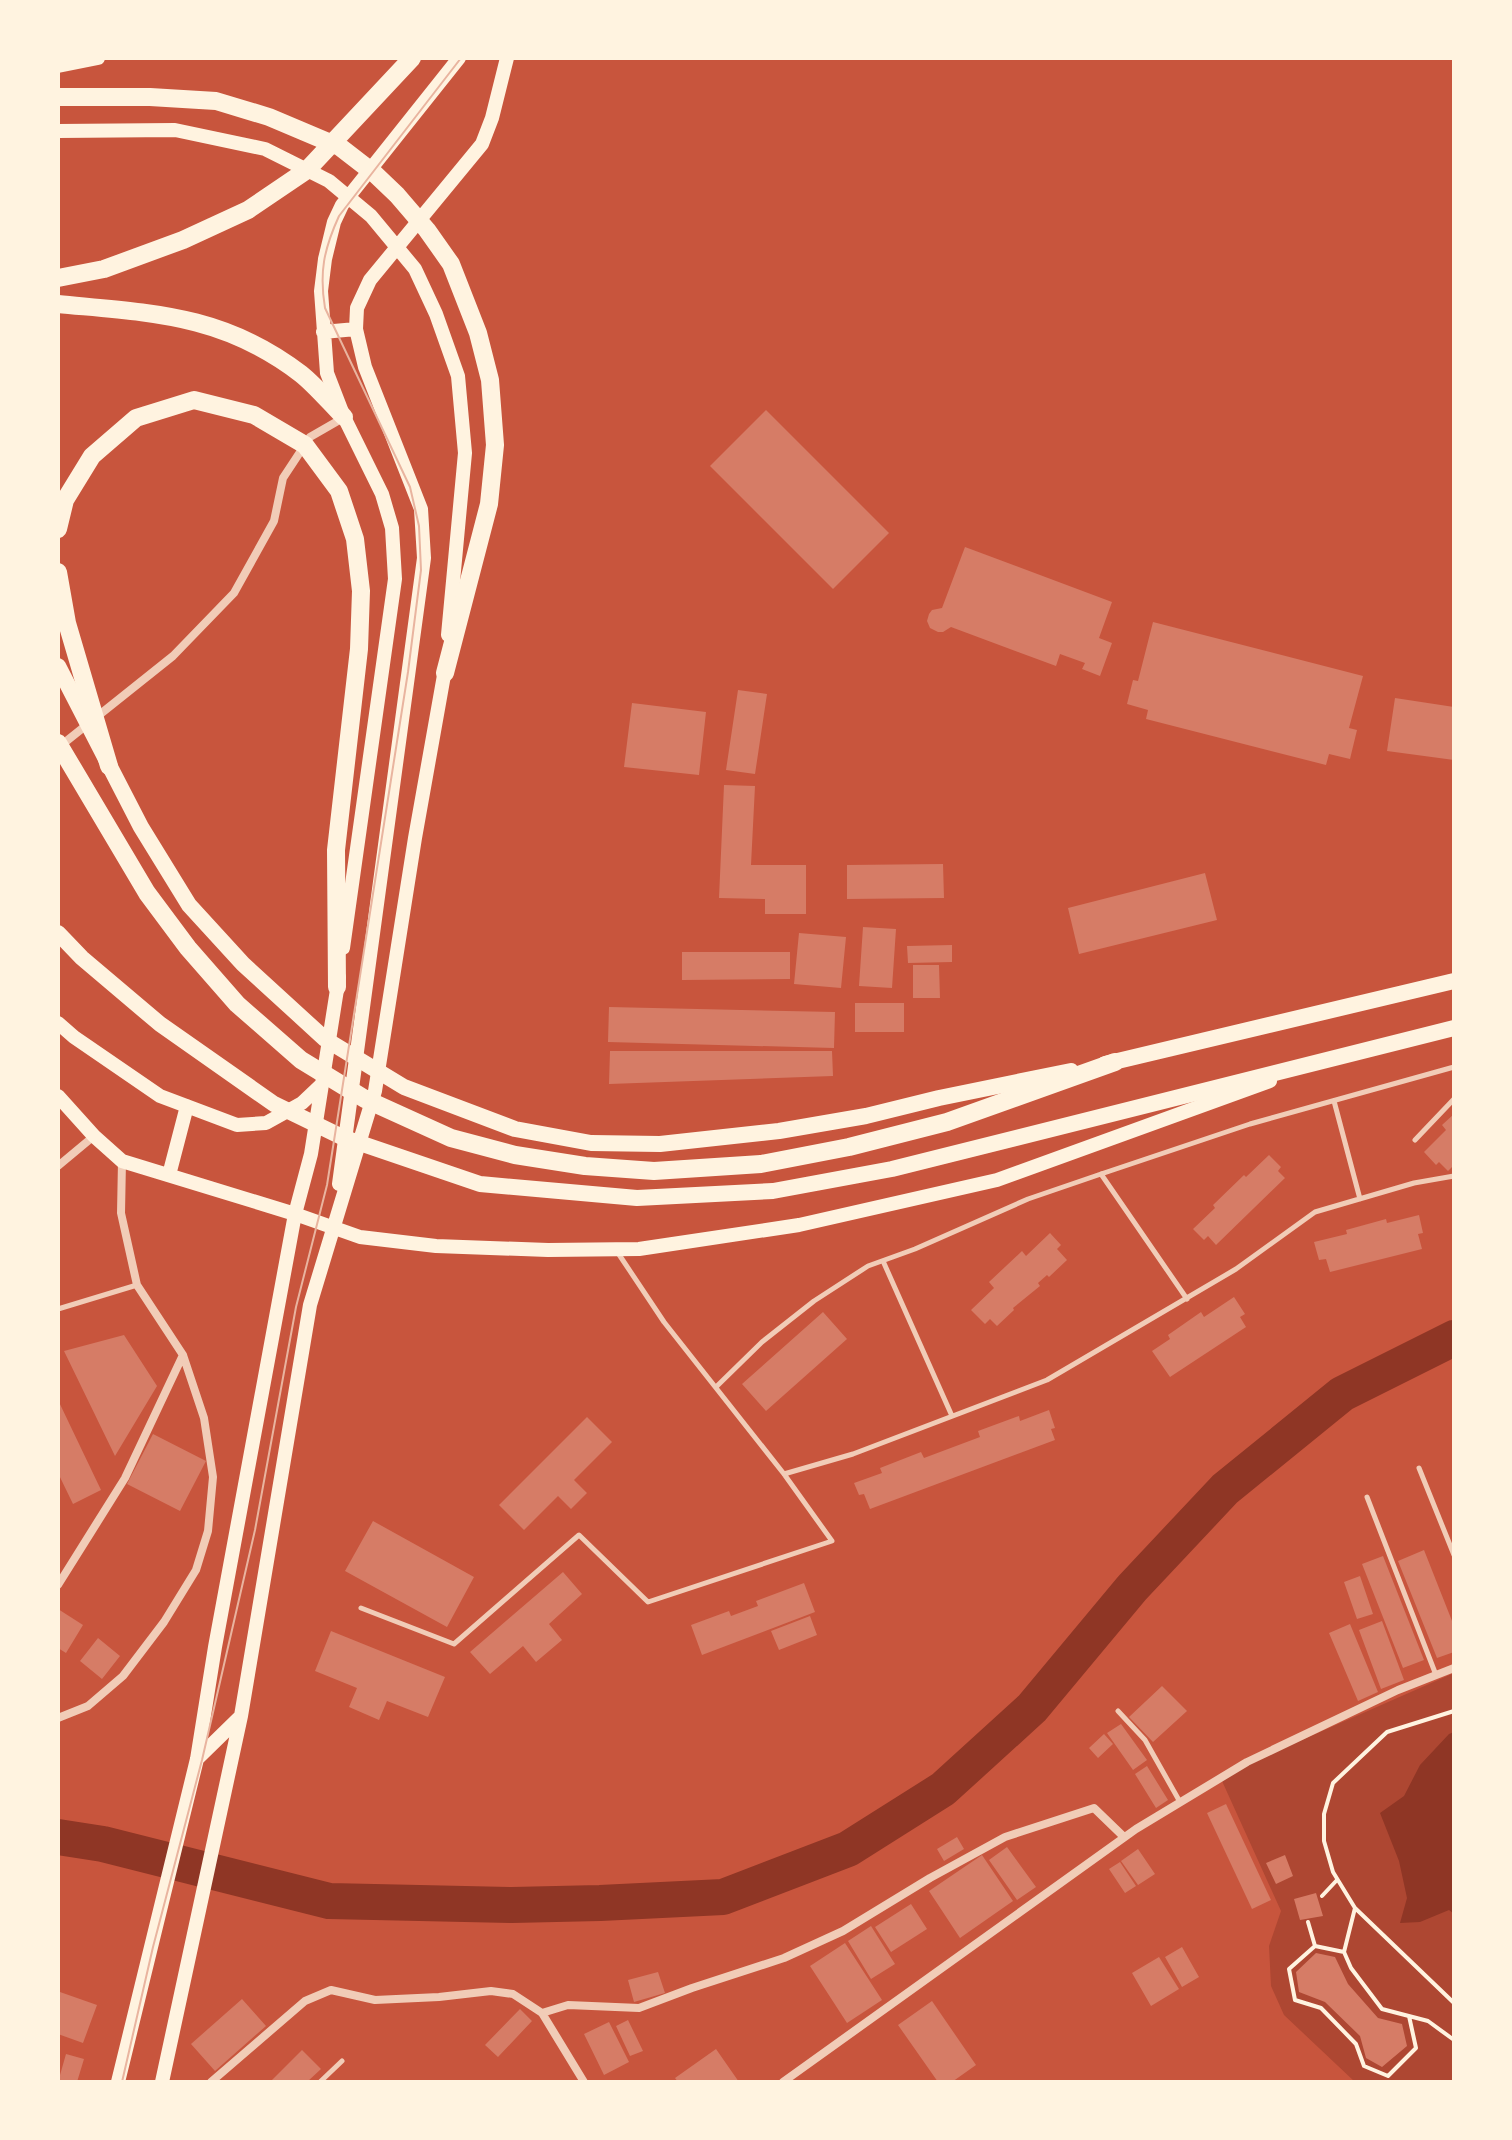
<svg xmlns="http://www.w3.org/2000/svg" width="1512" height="2140" font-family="'Sofia Sans Condensed',sans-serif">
<rect width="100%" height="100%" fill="#c8553d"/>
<path fill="#ae4732" d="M1454,1673V2082H1355L1284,2015L1271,1986L1269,1946L1281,1911L1222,1781L1252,1762Z"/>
<path fill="#8f3625" d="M1454,1732V1914L1449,1910L1420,1922L1400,1923L1407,1898L1399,1861L1380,1813L1404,1796L1420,1765L1449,1734Z"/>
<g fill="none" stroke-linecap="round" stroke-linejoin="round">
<path stroke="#8f3625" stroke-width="36" d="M58,1837L103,1844L329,1901L512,1905L600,1903L723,1897L848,1849L943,1789L1032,1708L1132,1588L1225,1489L1342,1394L1454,1338"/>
</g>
<path fill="#d67c66" d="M766,410L889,533L833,589L710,466Z
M965,547L1112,602L1099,638L1112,643L1100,676L1082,669L1085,663L1060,654L1056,666L951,627L943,632H938L930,628L927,621L929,614L932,610L942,608Z
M1153,622L1363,676L1349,728L1357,730L1350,759L1329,754L1326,765L1146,719L1148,710L1127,704L1133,680L1138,681Z
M738,690L767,694L755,774L726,770Z
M1395,698L1454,707V760L1387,751Z
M632,703L706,712L699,775L624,767Z
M724,785L755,786L751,865H806V914H765V899L719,898Z
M943,864L944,898L847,899V865Z
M1205,873L1217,920L1079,954L1068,908Z
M863,927L896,929L892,988L859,986Z
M799,933L846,937L841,988L794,984Z
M952,945V962L908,963L907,946Z
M682,952H790V979L682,980Z
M913,965H939L940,998H913Z
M855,1003H904V1032H855Z
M609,1007L835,1012L834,1048L608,1042Z
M610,1051H832L833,1076L609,1084Z
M1454,1114V1165L1448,1171L1439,1162L1436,1165L1424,1152L1446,1130L1442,1125Z
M1269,1155L1281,1167L1278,1171L1285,1178L1216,1245L1208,1236L1204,1240L1193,1229L1215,1208L1213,1205L1244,1175L1246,1177Z
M1419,1215L1423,1233L1418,1234L1422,1249L1330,1272L1326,1259L1319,1260L1314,1242L1347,1234L1346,1230L1386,1219L1387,1223Z
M1050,1233L1061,1245L1057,1249L1067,1260L1049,1277L1047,1275L1038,1283L1040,1286L1013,1308L1014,1310L997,1326L990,1319L985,1324L971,1310L994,1288L989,1282L1022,1251L1026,1256Z
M1234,1297L1245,1314L1240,1317L1246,1327L1170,1377L1152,1351L1170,1339L1168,1335L1201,1312L1204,1317Z
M823,1312L847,1339L766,1411L742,1384Z
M124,1335L157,1386L115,1456L64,1351Z
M58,1400L101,1490L73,1504L58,1473Z
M1049,1410L1055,1428L1051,1429L1055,1440L870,1509L864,1494L859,1495L854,1483L882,1473L880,1468L921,1452L924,1458L980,1437L978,1431L1019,1416L1020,1421Z
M587,1417L612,1442L574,1480L587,1493L571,1509L558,1496L524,1530L499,1505Z
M153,1434L206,1461L180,1511L127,1484Z
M373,1521L474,1577L447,1627L345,1571Z
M1424,1550L1454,1626V1652L1437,1658L1398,1561Z
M1383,1556L1424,1660L1403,1668L1362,1564Z
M563,1572L582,1594L549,1624L562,1640L536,1662L523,1646L490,1674L470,1652Z
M1360,1576L1373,1614L1357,1619L1344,1582Z
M804,1583L815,1612L702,1655L691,1625L729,1611L731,1616L758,1606L756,1601Z
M58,1609L83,1625L66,1653L58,1648Z
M810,1616L817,1635L779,1650L771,1631Z
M1382,1621L1404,1680L1381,1689L1359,1630Z
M1350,1624L1378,1692L1358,1701L1329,1633Z
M331,1631L445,1677L428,1717L387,1701L379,1720L349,1707L357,1688L315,1671Z
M98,1638L120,1656L102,1679L80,1661Z
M1162,1686L1187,1711L1153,1742L1129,1717Z
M1121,1724L1147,1760L1133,1770L1107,1733Z
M1104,1734L1113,1744L1098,1758L1089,1748Z
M1147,1766L1168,1800L1156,1808L1135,1774Z
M1226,1804L1271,1900L1252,1909L1207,1813Z
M957,1837L964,1849L944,1861L937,1849Z
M1007,1847L1036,1887L1017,1900L989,1860Z
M1138,1849L1155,1874L1138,1885L1121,1861Z
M982,1855L1013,1901L960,1938L929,1891Z
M1285,1855L1293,1876L1276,1884L1266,1863Z
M1120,1862L1136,1886L1125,1893L1109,1869Z
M1316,1893L1323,1916L1300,1920L1294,1899Z
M911,1904L927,1929L891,1952L875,1927Z
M871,1926L895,1964L871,1979L848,1941Z
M845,1943L882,2000L847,2023L810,1966Z
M1182,1947L1199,1977L1182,1987L1165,1957Z
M1316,1953L1335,1957L1348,1984L1378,2018L1402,2024L1407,2046L1382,2067L1366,2058L1360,2036L1325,2002L1299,1992L1296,1972Z
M1159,1957L1179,1989L1151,2006L1132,1973Z
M658,1972L665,1993L634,2002L628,1980Z
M60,1992L97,2005L83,2043L58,2034V1997Z
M242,1999L266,2026L215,2071L191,2044Z
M932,2001L976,2065L952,2082H938L898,2025Z
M520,2009L532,2021L498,2057L485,2045Z
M628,2020L643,2051L630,2056L616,2026Z
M609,2022L629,2062L604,2075L584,2034Z
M716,2049L739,2082H678L675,2078Z
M302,2050L321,2069L307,2082H270Z
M66,2054L84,2059L77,2082H58Z"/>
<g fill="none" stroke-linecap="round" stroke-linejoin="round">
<path stroke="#fff3e0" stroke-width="4" d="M1454,1711L1387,1732L1333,1783L1324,1814V1841L1333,1872L1355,1908L1344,1952L1351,1968L1382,2009L1428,2021L1454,2040
M1322,1896L1337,1880
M1355,1908L1454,2003
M1308,1922L1315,1946
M1344,1952L1315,1946L1289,1969L1295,2000L1321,2008L1356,2044L1364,2066L1388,2076L1416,2048L1409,2016"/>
<path stroke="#f1ccb7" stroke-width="5" d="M1334,1101L1360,1199
M1415,1140L1454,1099
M1101,1174L1187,1299
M883,1261L952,1416
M58,1309L137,1285
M716,1387L762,1342L814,1301L868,1266L915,1249L1028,1199L1101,1174L1250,1124L1454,1067
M1419,1468L1454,1555
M784,1474L853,1454L1047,1380L1236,1269L1315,1212L1414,1183L1454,1176
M1367,1497L1436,1675
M361,1608L454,1644L579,1535L648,1602L832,1541L784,1474L664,1322L618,1253
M1118,1711L1145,1740L1180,1802
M320,2082L342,2061"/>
<path stroke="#f1ccb7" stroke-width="8" d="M59,747L173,656L234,593L274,521L283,478L310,437L343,418
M58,1166L94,1136
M58,1585L125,1478L183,1355
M58,1718L88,1706L123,1676L164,1622L196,1570L208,1531L213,1477L204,1418L183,1355L137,1285L121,1213L122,1161
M542,2013L568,2005L639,2008L692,1988L784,1958L843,1931L930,1878L1005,1837L1094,1808L1124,1837
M211,2082L305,2001L331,1990L375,2000L439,1997L491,1991L513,1994L542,2013L584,2082
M783,2082L1136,1829L1247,1762L1398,1690L1454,1668"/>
<path stroke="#fff3e0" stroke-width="14" d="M58,66L98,58
M58,131L175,130L265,149L329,181L371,216L415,269L436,314L458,376L465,453L448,635
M323,332L356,329
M343,948L395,579L392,528L382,494L344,417L327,373L321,291L325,259L334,222L342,205L459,58
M58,1023L74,1037L160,1096L237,1125L266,1123L302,1103L321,1085
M58,1096L94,1136L122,1161L295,1214L360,1237L436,1246L548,1250L639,1249L799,1225L997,1180L1270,1081
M169,1175L187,1106
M339,1184L424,558L421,509L365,367L356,329L357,308L370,280L482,144L492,118L507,58
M197,1759L241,1716
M118,2082L197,1759L215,1647L295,1214L311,1154L339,977
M162,2082L241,1716L310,1305L375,1091L415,838L446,664"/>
<path stroke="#fff3e0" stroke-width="16" d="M58,666L141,827L189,905L243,964L325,1039L404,1087L515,1129L591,1143L660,1144L779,1131L866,1116L939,1098L1071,1071
M58,933L82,958L160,1024L274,1104L342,1137L480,1184L637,1198L773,1191L892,1169L1454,1028
M1105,1064L1454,981"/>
<path stroke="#fff3e0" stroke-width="18" d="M58,97H150L216,101L269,117L340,147L375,174L397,195L427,230L451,264L478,333L490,380L495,445L489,504L445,673
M58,278L104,269L183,240L248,210L307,170L412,58
M58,304C151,313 223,314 301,374C316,386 330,403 344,417
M58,529L65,500L92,456L136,418L194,400L254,415L305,445L339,491L355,539L361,591L359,649L336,850L337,987
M58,572L67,623L109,766
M58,743L147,893L188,948L237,1004L301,1060L365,1099L451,1138L515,1155L585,1166L654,1171L761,1164L849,1147L947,1122L1115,1062"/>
<path stroke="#e9b49f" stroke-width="2" d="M122,2082L153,1947L202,1760L255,1530L296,1307L327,1185L408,672L421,570L419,526L410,487L325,308C319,272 324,249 339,216L461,58"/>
</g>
<rect width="1512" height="2140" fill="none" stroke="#fff3e0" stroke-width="120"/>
</svg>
